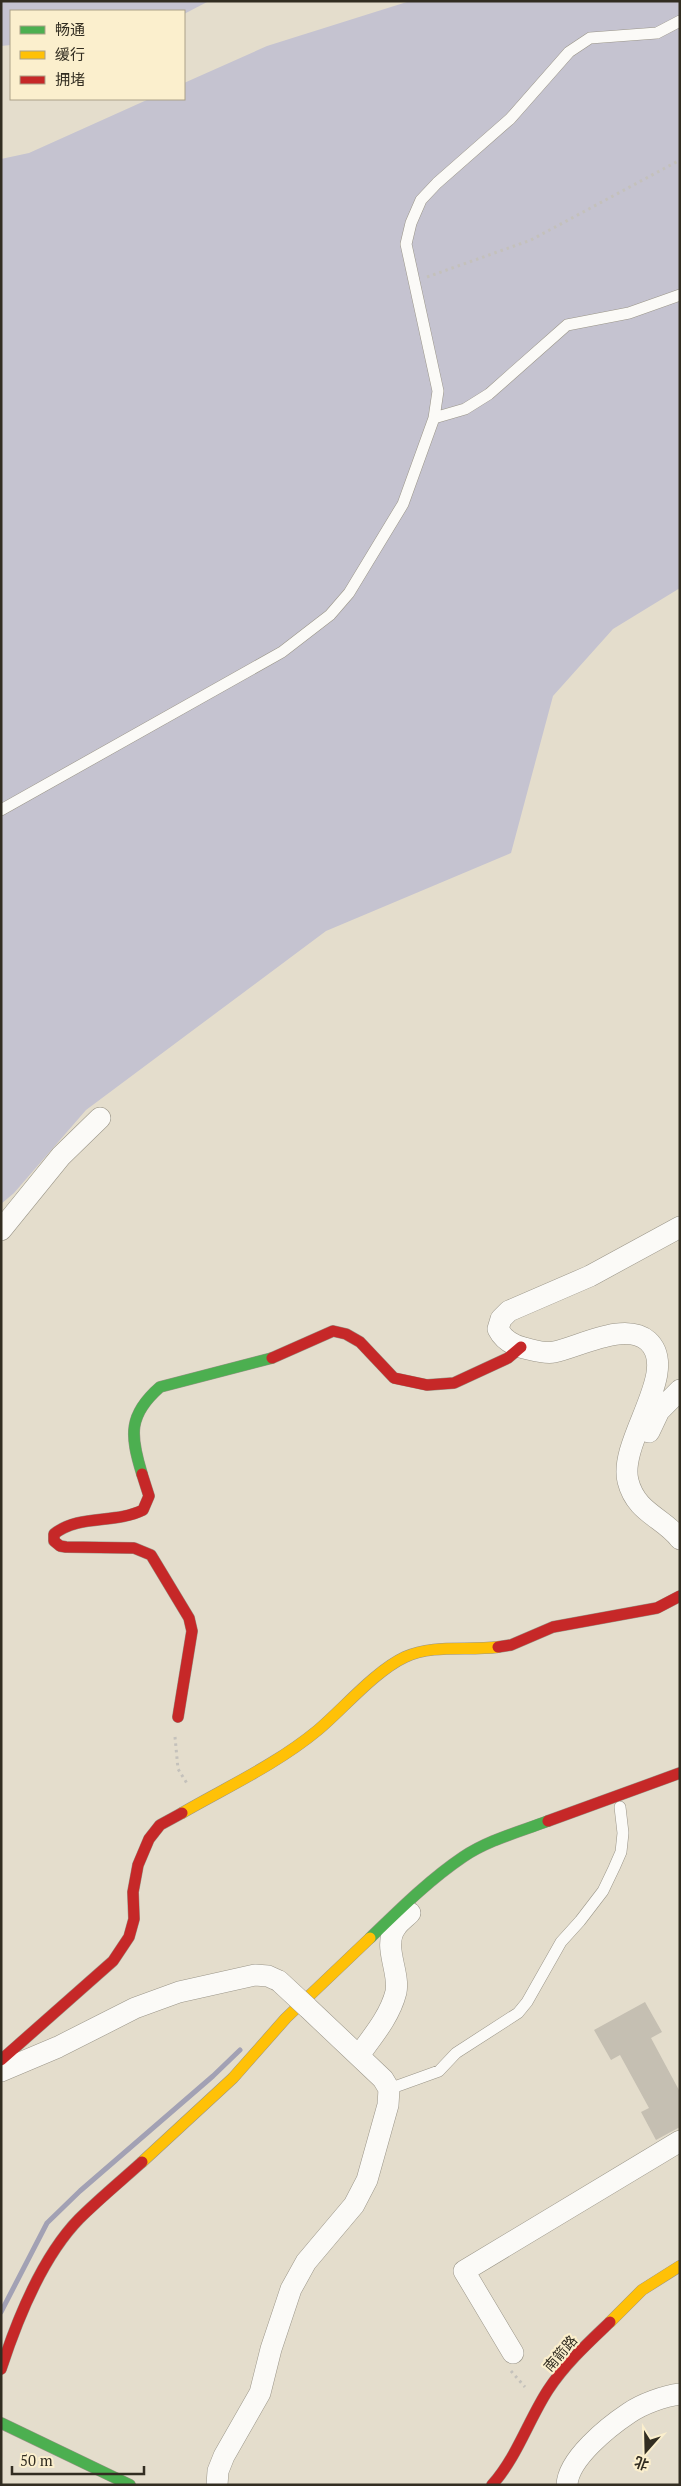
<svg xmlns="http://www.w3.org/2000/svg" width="681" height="2486" font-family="'PT Serif','Noto Sans SC',serif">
<rect width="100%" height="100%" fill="#e4ddcc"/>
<path fill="#c5c3d0" d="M1,1H209L184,14V11H11V45L1,46Z
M410,1H680V588L613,629L553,696L511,853L326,931L86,1110L14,1193L1,1204V159L29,153L149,99H184V83L267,46Z"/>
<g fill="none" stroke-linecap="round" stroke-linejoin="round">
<path stroke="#a2a1b4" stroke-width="5" d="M1,2312L47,2223L80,2191L213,2076L240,2050"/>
</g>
<path fill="#c5bfb2" d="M645,2002L662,2032L651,2038L680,2092V2127L656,2140L641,2112L649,2108L620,2055L611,2060L594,2030Z"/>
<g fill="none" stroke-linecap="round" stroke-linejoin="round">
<defs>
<path id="lane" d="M434,418L465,409L489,394L567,325L629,313L680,295
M1,810L282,652L330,615L349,593L403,504L434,418L438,391L406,244L411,223L421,200L437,183L510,119L569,52L590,38L657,33L680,21
M389,2089L439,2071L456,2053L518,2013L527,2002L561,1942L580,1921L603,1891L614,1868L621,1852L623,1833L620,1807"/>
<path id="street" d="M680,1227L590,1276L509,1311L501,1319L498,1329C503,1339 512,1345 524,1348C533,1350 545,1354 554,1352C579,1347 625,1321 648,1341C681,1371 618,1441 628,1481C636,1513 663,1517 680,1539
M1,1230L61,1156L100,1118
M649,1432L659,1411L680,1390
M359,2055C373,2036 390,2016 396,1992C400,1971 382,1946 396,1927C399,1922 405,1918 410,1913
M1,2071L58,2047L135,2008L179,1992L255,1975L268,1976L279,1981
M513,2353L464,2271L680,2141
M217,2485L218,2471L224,2456L260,2393L271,2349L291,2289L306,2262L354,2205L367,2180L388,2105L389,2089L383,2079L307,2007
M567,2485C568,2459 608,2427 629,2413C642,2404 664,2396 680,2394"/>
<path id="fast" d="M142,1474C130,1435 128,1415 160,1387L272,1358
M370,1938C399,1910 429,1880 463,1857C488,1840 519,1832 548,1821
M1,2423L130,2485"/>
<path id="slow" d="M182,1813C227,1787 277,1764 318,1730C343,1709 375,1671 405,1657C433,1644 467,1651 498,1647
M142,2162L233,2078L286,2018L370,1938
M610,2322L642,2290L680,2266"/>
<path id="jam" d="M272,1358L333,1331L346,1334L360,1342L394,1378L427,1385L454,1383L508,1358L521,1347
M142,1474L149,1496L143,1510C115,1524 79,1514 54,1534V1541L60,1546L66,1547L134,1548L151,1555L189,1618L192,1631L178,1717
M498,1647L511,1645L553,1627L657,1608L680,1596
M548,1821L680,1773
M1,2060L113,1961L129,1937L134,1919L133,1892L138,1865L149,1839L160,1825L182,1813
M1,2369C17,2320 42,2257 79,2219C99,2199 121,2181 142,2162
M492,2485C517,2457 528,2421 548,2390C565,2364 588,2343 610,2322"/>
</defs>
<use href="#lane" stroke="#9a9588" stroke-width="12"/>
<use href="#street" stroke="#9a9588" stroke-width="22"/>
<use href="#fast" stroke="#9a9588" stroke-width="12"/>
<use href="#slow" stroke="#9a9588" stroke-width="12"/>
<use href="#jam" stroke="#9a9588" stroke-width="12"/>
<path stroke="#c4c1bb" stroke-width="3" stroke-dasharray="2.5 4" stroke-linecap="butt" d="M427,277L531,240L680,160
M175,1737L178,1769L188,1785
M511,2371L525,2387"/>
<use href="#lane" stroke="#fbfaf7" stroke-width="11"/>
<use href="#street" stroke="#fbfaf7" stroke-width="21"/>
<use href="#fast" stroke="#4caf50" stroke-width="11"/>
<use href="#slow" stroke="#ffc107" stroke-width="11"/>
<use href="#jam" stroke="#c62828" stroke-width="11"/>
<defs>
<path id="street-bridge" d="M279,1981L307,2007"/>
</defs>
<use href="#street-bridge" stroke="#9a9588" stroke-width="22" stroke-linecap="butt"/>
<use href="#street-bridge" stroke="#fbfaf7" stroke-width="21"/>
</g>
<g text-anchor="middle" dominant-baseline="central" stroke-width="4.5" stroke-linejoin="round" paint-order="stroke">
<g font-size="14" fill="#322d21" stroke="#fbefcd">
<text transform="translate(560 2353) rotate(-49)">南箭路</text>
</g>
</g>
<rect width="681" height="2486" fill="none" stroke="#322d21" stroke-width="5"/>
<rect x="10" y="10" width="175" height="90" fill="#fbefcd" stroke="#aba188"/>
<rect x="20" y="26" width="25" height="8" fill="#4caf50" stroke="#aba188"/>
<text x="55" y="35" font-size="15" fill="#322d21">畅通</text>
<rect x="20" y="51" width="25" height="8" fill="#ffc107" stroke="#aba188"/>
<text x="55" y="60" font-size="15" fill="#322d21">缓行</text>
<rect x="20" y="76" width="25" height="8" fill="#c62828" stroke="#aba188"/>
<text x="55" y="85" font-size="15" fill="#322d21">拥堵</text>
<g transform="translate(646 2451) rotate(200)" stroke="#fbefcd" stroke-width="4" paint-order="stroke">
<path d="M0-4L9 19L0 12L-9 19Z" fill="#322d21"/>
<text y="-8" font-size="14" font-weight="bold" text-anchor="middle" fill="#322d21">北</text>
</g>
<path d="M12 2466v8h132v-8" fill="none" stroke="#322d21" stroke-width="2.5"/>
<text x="20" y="2466" font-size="15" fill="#322d21" stroke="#fbefcd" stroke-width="4" paint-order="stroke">50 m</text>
</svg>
